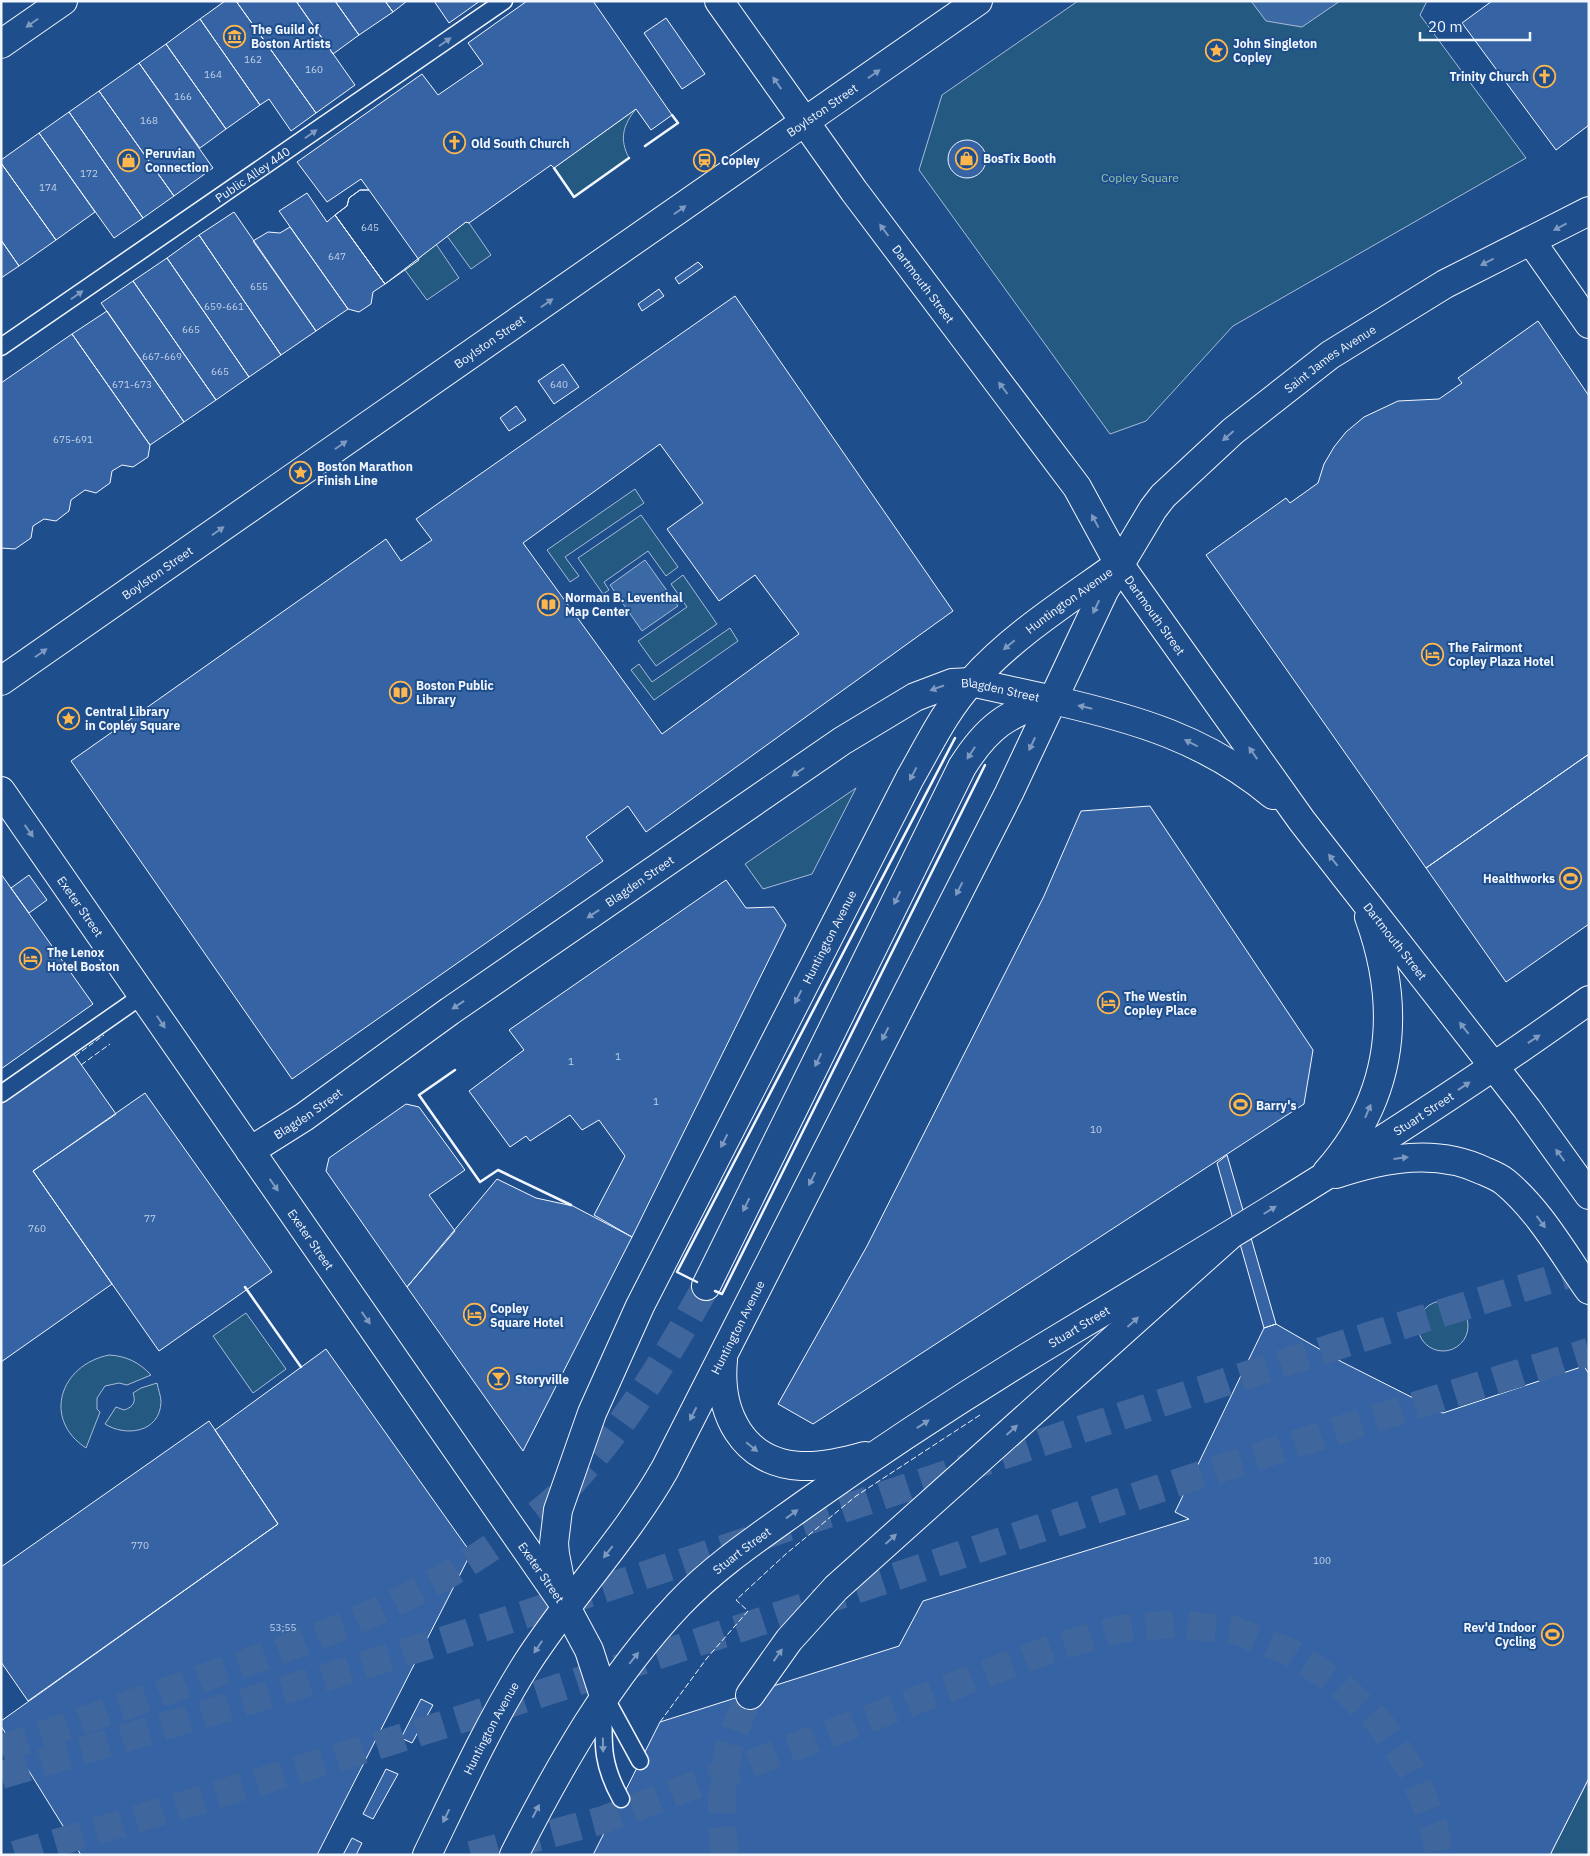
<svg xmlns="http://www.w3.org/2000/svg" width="1590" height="1856" font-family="'IBM Plex Sans',sans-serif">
<rect width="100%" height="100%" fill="#1f4e8c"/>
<path fill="#245a82" stroke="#a8bbd7" d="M1078,1H1427L1420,15L1526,158L1233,326L1146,421L1110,434L919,170L942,95Z
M636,109C623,125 619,139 629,158L574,197L554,168Z
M466,222L469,223L491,255L471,269L447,236Z
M436,244L459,278L427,300L405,270Z
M635,489L644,503L565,557L579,576L570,582L547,550Z
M641,515L678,567L666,576L648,551L604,582L609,590L603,594L578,558Z
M683,575L717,624L656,666L638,641L687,607L671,584Z
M730,628L738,641L654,700L631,670L639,664L652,682Z
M856,788L812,874L763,889L745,864Z
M1418 1326a25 25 0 1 1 50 0a25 25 0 1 1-50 0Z
M246,1313L286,1369L253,1393L213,1336Z
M109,1355C126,1356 139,1362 151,1375L127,1385L119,1383L105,1386L97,1398V1409L100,1412L86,1448C42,1419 60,1365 109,1355Z
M157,1383C158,1389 161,1396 161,1402C160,1433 125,1437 105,1424L116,1407L124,1410C134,1407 136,1401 133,1393L141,1388Z
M1589,1778V1855H1550Z"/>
<path fill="#3b69a3" stroke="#a8bbd7" d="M1251,1H1340L1302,27L1266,21Z
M645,560L678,606L642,631L610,585Z"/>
<path fill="#3563a3" stroke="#f2f6ff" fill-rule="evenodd" d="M225,1H236L316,113L291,131L269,99L260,105L200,19Z
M236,1H296L355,85L316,113Z
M296,1H335L359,35L333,54Z
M335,1H385L393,12L359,35Z
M385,1H407L393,12Z
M434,1H480L449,23Z
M527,1H593L672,115L651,130L636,109L554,168L551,165L469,223L466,222L385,284L335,215L347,206L349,198L360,190H369L361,179L327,202L297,162L422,74L438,95L483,64L468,43Z
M1492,1H1589V125L1556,150L1462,23Z
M666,18L705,74L682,89L644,33Z
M200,19L260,105L226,129L166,44Z
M166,44L226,129L200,148L139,63Z
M139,63L213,168L174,196L99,91Z
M99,91L174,196L143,218L69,112Z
M69,112L143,218L114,238L39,133Z
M39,133L95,212L56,240L1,163V160Z
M948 159a19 19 0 1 1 38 0a19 19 0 1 1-38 0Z
M1,163L56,240L19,266L1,240Z
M360,190H369L419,260L385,284L335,215L347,206L349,198Z
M307,193L327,222L335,215L385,284L373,292L371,304L359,312L348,309L279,211Z
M234,212L316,331L281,355L199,235Z
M290,227L348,309L316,331L253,241L268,232L280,233Z
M199,235L281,355L249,377L167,258Z
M1,240L19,266L1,278Z
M167,258L249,377L216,400L133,281Z
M698,262L703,267L679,284L675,278Z
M133,281L216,400L184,422L101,303Z
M659,289L664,296L642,311L638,304Z
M735,296L953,611L646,832L628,806L586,837L603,861L292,1079L71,761L386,539L401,561L432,540L416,519ZM660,444L703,503L667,529L719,601L755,575L799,634L662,734L523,543Z
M107,311L184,422L150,445L72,334Z
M1538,321L1589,396V754L1426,868L1206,555L1286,498L1290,503L1318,483L1324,464L1334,447L1346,432L1364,417L1398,401L1439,399L1462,383L1458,378Z
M72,334L150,445L148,457L133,467L122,465L112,471L110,483L96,493L85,490L71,500L69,511L56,521L44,519L33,526L31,538L15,549L1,548V383Z
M563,364L579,387L554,404L538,381Z
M516,406L526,420L509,431L500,418Z
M1589,754V924L1506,982L1426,868Z
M1150,806L1313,1050L1304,1104L813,1424L778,1404L867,1246L1044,896L1081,811Z
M1,874L93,1004L1,1069Z
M29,875L47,900L29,913L11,888Z
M726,880L746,908L774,907L786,925L632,1237L594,1215L625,1156L599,1120L582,1130L570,1115L530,1141L526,1136L510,1147L469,1091L524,1050L509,1030Z
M73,1053L116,1114L33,1171L112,1284L1,1362V1104Z
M145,1093L272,1272L159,1351L33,1171Z
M406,1104L419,1107L465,1170L429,1195L455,1231L407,1287L326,1171L329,1158Z
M1227,1155L1276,1324L1264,1328L1217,1163Z
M497,1179L536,1198L573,1206L632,1237L523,1451L407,1287Z
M1276,1324L1342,1362L1443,1413L1584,1366L1589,1374V1778L1550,1855H593L660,1722L899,1646L923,1601L1189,1519L1175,1512L1264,1328Z
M326,1349L471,1553L317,1855H81L1,1726V1721L278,1524L215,1430Z
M209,1421L278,1524L28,1701L1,1662V1567Z
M421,1699L433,1705L412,1743L401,1738Z
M386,1769L398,1774L373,1819L363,1814Z
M352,1838L362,1843L356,1855H343Z"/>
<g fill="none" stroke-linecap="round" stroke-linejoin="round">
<path stroke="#3f679d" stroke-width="28" stroke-dasharray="28 14" stroke-linecap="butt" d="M1,1749C73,1724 145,1699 217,1673C320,1637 411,1604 502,1540C528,1522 555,1502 576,1478C628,1421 669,1354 706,1286
M1,1775C186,1720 370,1665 554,1605C898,1492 1241,1372 1589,1268
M15,1855C201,1800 386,1744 570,1684C910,1574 1247,1455 1589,1352
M471,1855L603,1820L1056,1647L1120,1629L1175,1624L1234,1630L1290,1652L1339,1684L1380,1723L1412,1771L1434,1825L1439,1855
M725,1855C720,1816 720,1776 732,1738C736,1724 744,1709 750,1695"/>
<defs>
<g id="service">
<path id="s1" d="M1,347L504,1"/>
<path d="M1,1094L143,995"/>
<path d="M605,1697L640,1761"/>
<path d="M604,1703C603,1744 601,1763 621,1799"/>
</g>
<g id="minor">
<path d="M1531,241L1589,324"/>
<path id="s2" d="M250,1151L304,1117L450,1011L842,741L915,697L952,683L971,682L1053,700"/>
<path id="s3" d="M565,1606L555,1554L554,1543L558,1510L592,1413L640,1306L910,778C929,745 946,709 972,681C1013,635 1069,600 1119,564"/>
</g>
<g id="secondary">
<path id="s4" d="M719,1L854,191L1077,487L1119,564L1302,821L1527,1109L1589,1195"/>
<path d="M1,44L63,1"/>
<path d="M1053,700C1136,719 1206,739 1273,795"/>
<path id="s5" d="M1,791L566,1607L589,1650L604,1696"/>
<path d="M1327,1172C1393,1097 1403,1011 1369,917"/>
<path d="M1336,1174C1385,1158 1436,1148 1484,1171C1491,1174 1499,1177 1505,1182C1539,1210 1563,1253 1589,1290"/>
</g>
<g id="primary">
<path id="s6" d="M1,681L978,1"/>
<path d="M723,1360C718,1412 742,1463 801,1466C822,1467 844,1462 865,1456"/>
<path id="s7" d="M427,1855C458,1791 489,1723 527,1663C570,1596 626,1538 665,1469L1009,793L1104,591L1153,509L1163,496L1233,431L1330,355L1445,284L1589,211"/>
<path id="s8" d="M514,1855C560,1765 609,1678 679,1604C716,1565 762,1535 805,1504C891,1443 979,1386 1069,1332C1246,1226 1422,1120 1589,1000"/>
</g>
<path id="motorway" d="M706,1286L962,767C987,727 1008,712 1053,700
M750,1695L789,1640L836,1588L1229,1236"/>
</defs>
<use href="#service" stroke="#f2f6ff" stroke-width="19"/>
<use href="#minor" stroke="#f2f6ff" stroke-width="30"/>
<use href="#secondary" stroke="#f2f6ff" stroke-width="30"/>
<use href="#primary" stroke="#f2f6ff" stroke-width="30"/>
<use href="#motorway" stroke="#f2f6ff" stroke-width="30"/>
<use href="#service" stroke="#1f4e8c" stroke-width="16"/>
<use href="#minor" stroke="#1f4e8c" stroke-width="28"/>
<use href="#secondary" stroke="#1f4e8c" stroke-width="28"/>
<use href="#primary" stroke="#1f4e8c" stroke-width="28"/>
<use href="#motorway" stroke="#1f4e8c" stroke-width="28"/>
<path stroke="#f2f6ff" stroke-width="1" stroke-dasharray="6 2.5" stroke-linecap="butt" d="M75,1056L104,1035
M81,1065L110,1044
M660,1722L707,1658L748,1611L736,1600L787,1553L856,1496L980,1415"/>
<path stroke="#f2f6ff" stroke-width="2.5" d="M645,146L678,123L672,115
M554,168L574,197L629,158
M455,1070L419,1095L480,1182L498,1170L571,1205
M697,1282L677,1272L955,738
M245,1287L301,1367
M715,1291L722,1294L985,765"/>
</g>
<defs><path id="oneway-solid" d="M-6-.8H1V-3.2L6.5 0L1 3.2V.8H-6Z" transform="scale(1.25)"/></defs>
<g fill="#7e9ac0">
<use href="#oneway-solid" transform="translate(32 23) rotate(145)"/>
<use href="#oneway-solid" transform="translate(445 42) rotate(-35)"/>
<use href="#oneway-solid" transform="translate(874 74) rotate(-35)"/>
<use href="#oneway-solid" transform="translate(777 83) rotate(-125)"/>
<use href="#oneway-solid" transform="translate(311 134) rotate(-35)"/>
<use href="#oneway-solid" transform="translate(680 210) rotate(-35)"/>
<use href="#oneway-solid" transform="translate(1560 227) rotate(152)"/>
<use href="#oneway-solid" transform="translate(884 230) rotate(-127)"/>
<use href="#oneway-solid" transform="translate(1487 262) rotate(153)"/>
<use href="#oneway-solid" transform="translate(77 295) rotate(-35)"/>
<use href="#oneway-solid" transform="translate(547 303) rotate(-35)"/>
<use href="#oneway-solid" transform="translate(1003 388) rotate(-127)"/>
<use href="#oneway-solid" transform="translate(1228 436) rotate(139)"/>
<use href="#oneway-solid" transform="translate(341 445) rotate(-35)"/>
<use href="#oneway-solid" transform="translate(1095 521) rotate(-118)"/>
<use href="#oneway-solid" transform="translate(218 531) rotate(-35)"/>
<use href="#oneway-solid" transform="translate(1096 607) rotate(115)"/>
<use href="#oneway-solid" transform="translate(1009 645) rotate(140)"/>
<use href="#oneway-solid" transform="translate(41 653) rotate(-35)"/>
<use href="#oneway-solid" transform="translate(937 688) rotate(161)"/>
<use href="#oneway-solid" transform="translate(1085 707) rotate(-167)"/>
<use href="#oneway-solid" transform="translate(1191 743) rotate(-153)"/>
<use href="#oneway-solid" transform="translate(1032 744) rotate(115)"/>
<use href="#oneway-solid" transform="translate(971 753) rotate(123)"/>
<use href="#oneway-solid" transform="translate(1253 753) rotate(-125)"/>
<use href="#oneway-solid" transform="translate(798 772) rotate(145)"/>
<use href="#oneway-solid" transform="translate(913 774) rotate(118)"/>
<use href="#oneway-solid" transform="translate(29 831) rotate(55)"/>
<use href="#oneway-solid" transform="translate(1333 860) rotate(-128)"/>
<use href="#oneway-solid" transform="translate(959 889) rotate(117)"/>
<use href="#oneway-solid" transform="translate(897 898) rotate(116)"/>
<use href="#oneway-solid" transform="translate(593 914) rotate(146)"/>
<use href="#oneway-solid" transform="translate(798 997) rotate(117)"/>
<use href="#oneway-solid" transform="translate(458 1005) rotate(146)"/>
<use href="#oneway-solid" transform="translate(161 1022) rotate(56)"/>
<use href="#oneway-solid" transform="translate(1464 1028) rotate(-128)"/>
<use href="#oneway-solid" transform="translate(885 1034) rotate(117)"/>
<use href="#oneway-solid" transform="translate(1534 1039) rotate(-34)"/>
<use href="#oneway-solid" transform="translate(818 1060) rotate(116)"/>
<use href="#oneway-solid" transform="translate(1464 1086) rotate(-34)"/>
<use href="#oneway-solid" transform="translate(1368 1111) rotate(-67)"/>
<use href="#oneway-solid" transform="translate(724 1141) rotate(117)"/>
<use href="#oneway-solid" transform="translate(1560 1155) rotate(-126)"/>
<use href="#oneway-solid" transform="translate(1401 1158) rotate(-7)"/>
<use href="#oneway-solid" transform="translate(812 1179) rotate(117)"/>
<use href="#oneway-solid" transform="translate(274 1185) rotate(55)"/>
<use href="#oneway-solid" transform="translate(746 1205) rotate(116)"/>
<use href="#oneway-solid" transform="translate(1270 1210) rotate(-32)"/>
<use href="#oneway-solid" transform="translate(1541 1222) rotate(54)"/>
<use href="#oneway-solid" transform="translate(366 1318) rotate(55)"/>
<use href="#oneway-solid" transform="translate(1133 1322) rotate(-42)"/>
<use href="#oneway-solid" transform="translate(693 1414) rotate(117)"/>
<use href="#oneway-solid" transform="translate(923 1424) rotate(-33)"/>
<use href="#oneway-solid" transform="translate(1012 1430) rotate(-42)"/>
<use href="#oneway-solid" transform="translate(752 1447) rotate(39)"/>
<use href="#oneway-solid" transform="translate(792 1514) rotate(-36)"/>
<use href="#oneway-solid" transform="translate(891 1539) rotate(-42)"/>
<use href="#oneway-solid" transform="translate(608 1552) rotate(128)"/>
<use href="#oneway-solid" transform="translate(538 1647) rotate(124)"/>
<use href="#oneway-solid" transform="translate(778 1655) rotate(-55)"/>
<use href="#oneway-solid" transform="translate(634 1658) rotate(-51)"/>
<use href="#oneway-solid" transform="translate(603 1745) rotate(89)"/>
<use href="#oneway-solid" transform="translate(536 1811) rotate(-63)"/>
<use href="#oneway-solid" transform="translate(446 1816) rotate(116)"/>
</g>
<defs>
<symbol id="museum-ring" viewBox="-11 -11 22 22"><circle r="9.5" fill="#1f4e8c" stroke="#ffb74d" stroke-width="1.5"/><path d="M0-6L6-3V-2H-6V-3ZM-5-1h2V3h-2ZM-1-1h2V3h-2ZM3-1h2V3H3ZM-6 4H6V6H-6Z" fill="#ffb74d"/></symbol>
<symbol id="sight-ring" viewBox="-11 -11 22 22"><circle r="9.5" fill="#1f4e8c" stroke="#ffb74d" stroke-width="1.5"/><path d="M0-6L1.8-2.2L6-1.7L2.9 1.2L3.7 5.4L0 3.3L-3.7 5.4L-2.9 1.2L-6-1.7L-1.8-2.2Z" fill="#ffb74d"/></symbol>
<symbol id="church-ring" viewBox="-11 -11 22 22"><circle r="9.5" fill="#1f4e8c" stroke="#ffb74d" stroke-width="1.5"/><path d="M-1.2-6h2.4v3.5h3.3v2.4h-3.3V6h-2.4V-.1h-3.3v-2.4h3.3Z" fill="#ffb74d"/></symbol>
<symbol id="shop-ring" viewBox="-11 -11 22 22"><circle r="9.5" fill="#1f4e8c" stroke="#ffb74d" stroke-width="1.5"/><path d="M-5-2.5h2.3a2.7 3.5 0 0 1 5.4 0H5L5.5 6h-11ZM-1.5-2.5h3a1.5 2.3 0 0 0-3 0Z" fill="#ffb74d"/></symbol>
<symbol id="station-ring" viewBox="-11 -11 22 22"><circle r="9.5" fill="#1f4e8c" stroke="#ffb74d" stroke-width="1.5"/><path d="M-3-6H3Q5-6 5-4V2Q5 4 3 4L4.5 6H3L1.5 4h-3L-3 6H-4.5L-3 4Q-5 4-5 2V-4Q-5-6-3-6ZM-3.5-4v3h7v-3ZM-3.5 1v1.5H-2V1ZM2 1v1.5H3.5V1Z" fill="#ffb74d"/></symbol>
<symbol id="library-ring" viewBox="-11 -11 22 22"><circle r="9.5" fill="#1f4e8c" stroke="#ffb74d" stroke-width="1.5"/><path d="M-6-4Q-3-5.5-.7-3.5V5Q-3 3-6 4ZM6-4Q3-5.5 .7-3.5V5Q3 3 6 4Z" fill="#ffb74d"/></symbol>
<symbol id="hotel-ring" viewBox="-11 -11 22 22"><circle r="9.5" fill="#1f4e8c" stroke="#ffb74d" stroke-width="1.5"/><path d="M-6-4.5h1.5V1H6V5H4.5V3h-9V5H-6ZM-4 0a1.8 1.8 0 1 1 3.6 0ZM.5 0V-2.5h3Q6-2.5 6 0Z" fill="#ffb74d"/></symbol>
<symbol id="stadium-ring" viewBox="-11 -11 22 22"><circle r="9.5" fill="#1f4e8c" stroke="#ffb74d" stroke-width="1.5"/><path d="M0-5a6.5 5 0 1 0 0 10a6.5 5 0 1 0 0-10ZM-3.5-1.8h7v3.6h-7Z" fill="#ffb74d"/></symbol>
<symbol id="bar-ring" viewBox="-11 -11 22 22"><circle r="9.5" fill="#1f4e8c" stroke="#ffb74d" stroke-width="1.5"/><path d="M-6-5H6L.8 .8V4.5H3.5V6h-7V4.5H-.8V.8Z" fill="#ffb74d"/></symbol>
</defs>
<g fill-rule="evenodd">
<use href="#museum-ring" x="222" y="24" width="25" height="25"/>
<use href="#sight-ring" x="1204" y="38" width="25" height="25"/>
<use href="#church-ring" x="1532" y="64" width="25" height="25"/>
<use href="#church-ring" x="442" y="130" width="25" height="25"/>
<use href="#shop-ring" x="954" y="146" width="25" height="25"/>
<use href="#shop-ring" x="116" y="148" width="25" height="25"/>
<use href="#station-ring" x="692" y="148" width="25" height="25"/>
<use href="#sight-ring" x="288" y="460" width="25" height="25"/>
<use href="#library-ring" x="536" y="592" width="25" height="25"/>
<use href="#hotel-ring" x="1420" y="642" width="25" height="25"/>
<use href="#library-ring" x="388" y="680" width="25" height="25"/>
<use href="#sight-ring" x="56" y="706" width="25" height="25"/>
<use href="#stadium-ring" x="1558" y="866" width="25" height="25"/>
<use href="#hotel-ring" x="18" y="946" width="25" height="25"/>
<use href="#hotel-ring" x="1096" y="990" width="25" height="25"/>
<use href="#stadium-ring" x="1228" y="1092" width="25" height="25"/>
<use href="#hotel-ring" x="462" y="1302" width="25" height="25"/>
<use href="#bar-ring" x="486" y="1366" width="25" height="25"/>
<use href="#stadium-ring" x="1540" y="1622" width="25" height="25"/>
</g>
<g text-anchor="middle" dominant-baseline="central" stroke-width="4" stroke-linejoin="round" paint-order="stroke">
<g font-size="10" fill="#c3d1e8">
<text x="253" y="59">162</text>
<text x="314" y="69">160</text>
<text x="213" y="74">164</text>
<text x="183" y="96">166</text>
<text x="149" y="120">168</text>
<text x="89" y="173">172</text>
<text x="48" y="187">174</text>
<text x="370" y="227">645</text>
<text x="337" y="256">647</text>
<text x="259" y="286">655</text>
<text x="224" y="306">659-661</text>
<text x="191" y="329">665</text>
<text x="162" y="356">667-669</text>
<text x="220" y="371">665</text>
<text x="132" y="384">671-673</text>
<text x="559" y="384">640</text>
<text x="73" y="439">675-691</text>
<text x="618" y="1056">1</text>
<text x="571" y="1061">1</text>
<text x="656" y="1101">1</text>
<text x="1096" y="1129">10</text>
<text x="150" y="1218">77</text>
<text x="37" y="1228">760</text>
<text x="140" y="1545">770</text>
<text x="1322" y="1560">100</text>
<text x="283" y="1627">53;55</text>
</g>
<g font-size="12" font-weight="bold" fill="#f2f6ff" stroke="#1f4e8c" text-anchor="start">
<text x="251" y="29">The Guild of<tspan x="251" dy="14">Boston Artists</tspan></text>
<text x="1233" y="43">John Singleton<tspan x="1233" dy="14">Copley</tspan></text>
<text x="1529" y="76" text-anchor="end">Trinity Church</text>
<text x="471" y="143">Old South Church</text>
<text x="145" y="153">Peruvian<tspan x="145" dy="14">Connection</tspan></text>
<text x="983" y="158">BosTix Booth</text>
<text x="721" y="160">Copley</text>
<text x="317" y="466">Boston Marathon<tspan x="317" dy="14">Finish Line</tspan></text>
<text x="565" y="597">Norman B. Leventhal<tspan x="565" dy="14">Map Center</tspan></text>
<text x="1448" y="647">The Fairmont<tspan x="1448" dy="14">Copley Plaza Hotel</tspan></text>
<text x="416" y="685">Boston Public<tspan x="416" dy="14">Library</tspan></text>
<text x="85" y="711">Central Library<tspan x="85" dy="14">in Copley Square</tspan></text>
<text x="1555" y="878" text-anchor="end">Healthworks</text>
<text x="47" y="952">The Lenox<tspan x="47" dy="14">Hotel Boston</tspan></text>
<text x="1124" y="996">The Westin<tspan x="1124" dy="14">Copley Place</tspan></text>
<text x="1256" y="1105">Barry's</text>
<text x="490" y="1308">Copley<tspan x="490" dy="14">Square Hotel</tspan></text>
<text x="515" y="1379">Storyville</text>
<text x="1536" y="1627" text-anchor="end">Rev'd Indoor<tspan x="1536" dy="14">Cycling</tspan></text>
</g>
<g font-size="12" fill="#f2f6ff" stroke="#1f4e8c">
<text stroke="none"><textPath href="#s6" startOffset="1000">Boylston Street</textPath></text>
<text stroke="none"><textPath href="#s1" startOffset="305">Public Alley 440</textPath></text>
<text stroke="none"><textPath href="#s4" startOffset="349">Dartmouth Street</textPath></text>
<text stroke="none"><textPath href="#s6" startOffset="595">Boylston Street</textPath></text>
<text stroke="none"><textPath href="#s7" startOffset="1765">Saint James Avenue</textPath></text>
<text stroke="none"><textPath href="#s6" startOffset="190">Boylston Street</textPath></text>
<text stroke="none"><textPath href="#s3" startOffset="1152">Huntington Avenue</textPath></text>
<text stroke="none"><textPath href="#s4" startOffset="754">Dartmouth Street</textPath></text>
<text stroke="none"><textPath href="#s2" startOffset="894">Blagden Street</textPath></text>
<text stroke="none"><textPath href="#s2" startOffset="474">Blagden Street</textPath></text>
<text stroke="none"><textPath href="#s5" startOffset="140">Exeter Street</textPath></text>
<text stroke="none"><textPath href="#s3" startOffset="732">Huntington Avenue</textPath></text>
<text stroke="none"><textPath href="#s4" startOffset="1159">Dartmouth Street</textPath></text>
<text stroke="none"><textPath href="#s2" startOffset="69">Blagden Street</textPath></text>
<text stroke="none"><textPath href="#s8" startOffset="1194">Stuart Street</textPath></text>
<text stroke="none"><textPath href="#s5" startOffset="545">Exeter Street</textPath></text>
<text stroke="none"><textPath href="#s8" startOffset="789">Stuart Street</textPath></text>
<text stroke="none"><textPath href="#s7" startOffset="614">Huntington Avenue</textPath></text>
<text stroke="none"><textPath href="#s8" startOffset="384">Stuart Street</textPath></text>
<text stroke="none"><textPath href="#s5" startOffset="950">Exeter Street</textPath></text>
<text stroke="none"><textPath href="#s7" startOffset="142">Huntington Avenue</textPath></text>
</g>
<g font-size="12" fill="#97c8a6" stroke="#1f4e8c">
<text x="1140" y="177">Copley Square</text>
</g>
</g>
<rect width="1590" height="1856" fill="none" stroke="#f2f6ff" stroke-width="5"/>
<path d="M1420 32v8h110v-8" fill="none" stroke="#f2f6ff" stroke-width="2.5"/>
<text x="1428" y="32" font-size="15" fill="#f2f6ff" stroke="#1f4e8c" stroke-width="4" paint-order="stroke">20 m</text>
</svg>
